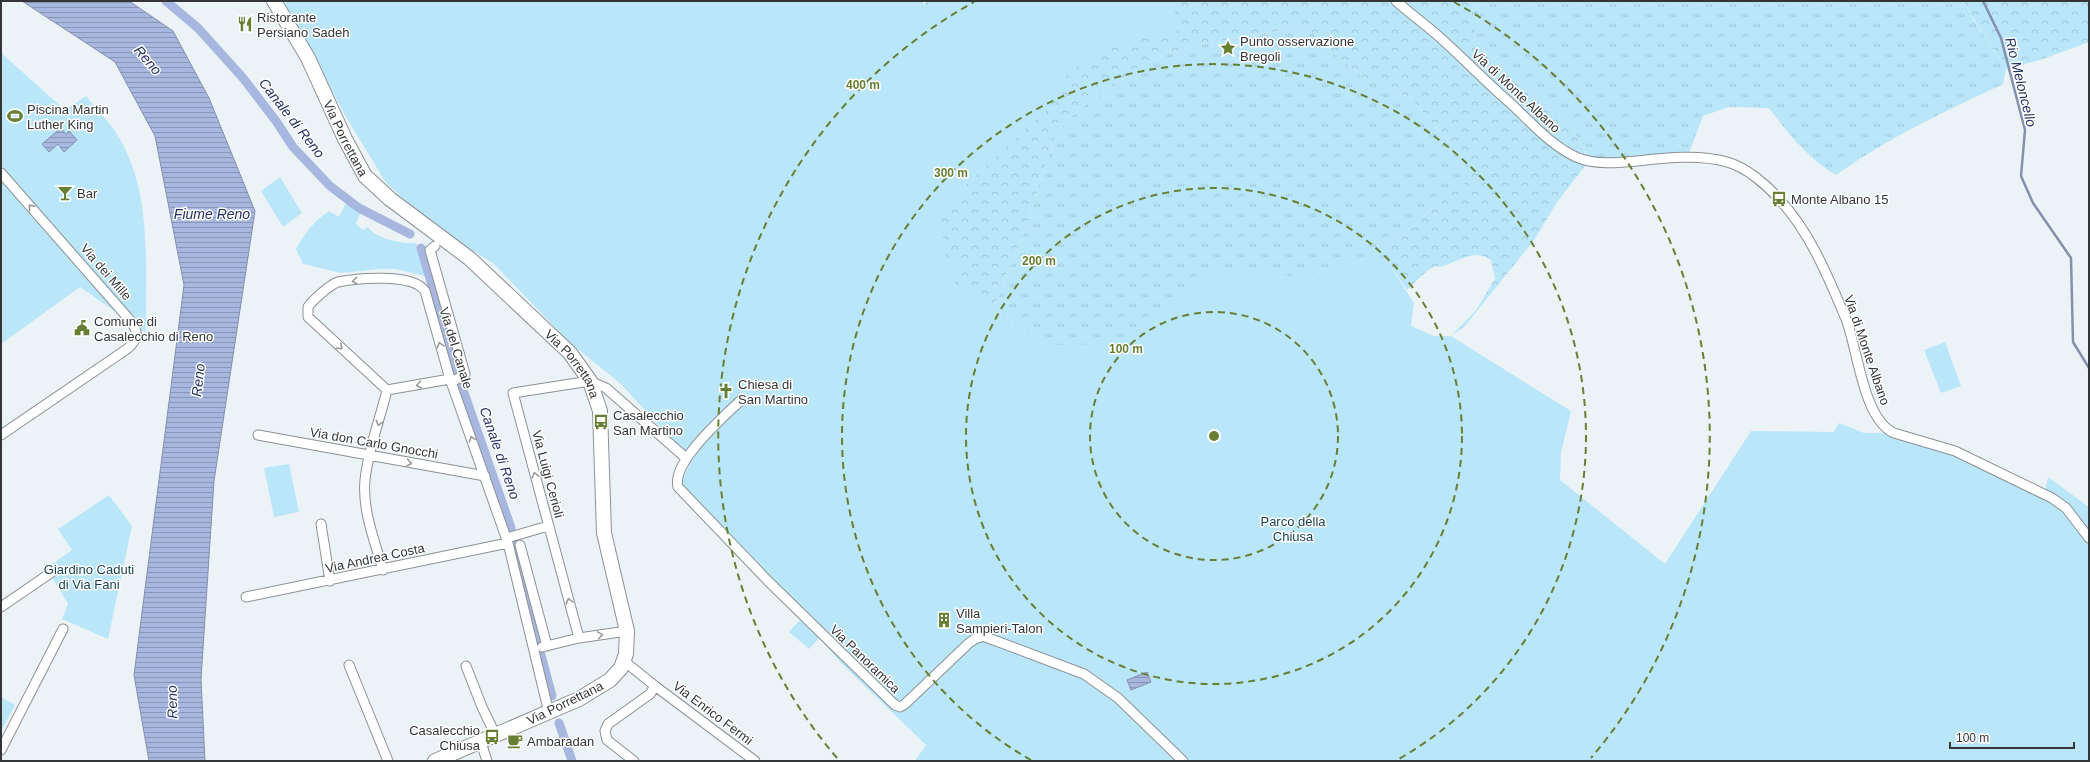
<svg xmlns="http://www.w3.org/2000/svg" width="2090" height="762" font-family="Arial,sans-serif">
<defs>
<pattern id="grass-tufts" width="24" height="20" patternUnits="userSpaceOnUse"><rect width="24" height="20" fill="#bae6fa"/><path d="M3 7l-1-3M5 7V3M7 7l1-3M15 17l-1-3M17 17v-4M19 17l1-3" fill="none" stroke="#a0c6d7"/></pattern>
<pattern id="forest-crowns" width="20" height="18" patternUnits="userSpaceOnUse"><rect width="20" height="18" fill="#bae6fa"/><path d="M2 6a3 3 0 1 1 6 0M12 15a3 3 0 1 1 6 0" fill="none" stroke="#a0c6d7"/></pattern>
<pattern id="water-rules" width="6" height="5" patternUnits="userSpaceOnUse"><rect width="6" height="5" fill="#a8b7df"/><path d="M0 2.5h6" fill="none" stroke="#8996b6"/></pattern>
</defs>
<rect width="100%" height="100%" fill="#ecf3f6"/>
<path fill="url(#grass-tufts)" d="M1480,1H1964L1971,16L2006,69L2003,84C1945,111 1888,138 1836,175C1809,160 1787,132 1769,108L1729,107L1703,116L1687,158L1590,161L1571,126L1536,99L1474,39Z
M1306,26L1326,47L1366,80L1412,99L1471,169L1467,183L1435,205L1413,226L1362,261L1311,275L1146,346L1046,351L994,307L1025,229L1056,133L1078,110L1141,66L1172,52L1204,44Z"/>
<path fill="url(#forest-crowns)" d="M726,1L924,6L927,1H1480L1474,39L1536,99L1571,126L1589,161L1557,202L1535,239L1464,327L1451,336L1476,310L1495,279L1491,260C1474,249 1461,260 1444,266C1441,267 1437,266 1434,267C1427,269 1414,284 1407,290L1387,261H1362L1413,226L1435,205L1467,182L1471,169L1412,99L1366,80L1326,47L1306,26L1204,44L1172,52L1141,66L1078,110L1056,133L1025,229L993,309L948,280Z
M1964,1H2089V42L2043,59L2006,69L1971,15Z"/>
<path fill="#bae6fa" d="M288,1H922L924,6L938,1H1174L1177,33C1168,35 1161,33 1153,34C1132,36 1082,60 1067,75C1058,84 1049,99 1046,111L973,178L939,215L947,262L962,265L955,284L994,307L1046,351L1053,345H1082L1124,338L1141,327L1192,284L1217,271H1247L1301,277L1362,261H1387L1414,303L1411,326L1434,336H1451L1571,411L1561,453L1560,480L1665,564L1751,431L1834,432L1839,423L1864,433H1890L1915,441L1995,472L2044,498L2048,477L2089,507V761H915L926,745L843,665L819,638L809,649L789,632L801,619L680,485L689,465V459L621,384L568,341L494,264L433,225L386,183L345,115L285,4Z
M1,53L65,110L86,96C97,110 112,124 120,139C153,197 145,269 146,333L80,287L1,344Z
M280,177L302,213L283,227L261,191Z
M346,203L361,211L356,224L363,230L368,227C376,239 402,244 416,243L425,276L395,269H380L341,273L303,264L296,249C305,233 314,221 329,211L339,217Z
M1945,342L1961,386L1941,393L1924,350Z
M289,464L299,512L274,517L264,468Z
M109,495L132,526L108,639L62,619L68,604L52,577L58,572L52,564L72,550L58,529Z
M1,697L15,705L1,731Z"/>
<path fill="url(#water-rules)" stroke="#8590ad" d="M22,1H129L173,31L209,98L255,211L214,481L201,679L205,761H149L134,675L184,285L155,136L115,62Z
M61,128L66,134L69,131L77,140L64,152L58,144L49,152L42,144Z
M1147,672L1151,682L1131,690L1127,680Z"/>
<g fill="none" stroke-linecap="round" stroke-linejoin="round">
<path stroke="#8590ad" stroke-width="2.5" d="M1983,1L2001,38L2025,130L2021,176L2033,203L2071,258L2073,342L2089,368"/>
<path stroke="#a8b7df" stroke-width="9" d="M166,1L198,28L243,78L276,121L293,147L330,186L359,208L410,234
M421,248L457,370
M462,387L511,528
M514,541L538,640
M541,655L552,696
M559,723L572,761"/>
<defs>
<path id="street" d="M1396,1C1412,15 1430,28 1446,43C1467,62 1487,83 1509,102C1531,122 1549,144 1576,157C1594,165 1618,163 1637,161C1665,158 1699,154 1727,162C1746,167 1767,185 1780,200C1811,234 1828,277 1846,319C1858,350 1863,419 1894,433L1955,451L2052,498L2066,508L2089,538
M1,173L129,319C139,331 139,339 127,349L1,435
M435,246L430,250L465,374L452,382
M387,390L308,317V307L311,303C318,296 329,285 338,282C357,278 413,273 425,291L450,379L508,543L549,713
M387,390L450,379
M741,400C724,417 671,462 678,487L767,580L895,705L900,707L905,704L969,643L975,639L983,636L1084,674L1118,698L1183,761
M258,435L485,476
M321,524L330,581
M507,538L548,526
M520,545L547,646
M383,570C375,542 362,510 365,480C368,450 380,419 387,390
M246,597L508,543
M1,607L52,572
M579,638L513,393L590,381L606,388L686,458
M542,647L579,638L627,631
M624,661L655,686L650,694L608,724L605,731L607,740L634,761
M349,665L388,761
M466,666L482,707L496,736
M655,686L755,761
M481,742L487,761
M1,750L63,629"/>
<g id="primary">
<path id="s1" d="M274,1L308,58L345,139L365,176L390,199L469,258L570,353L590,381L600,411L604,533L627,631L626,654L621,668L610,680L579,699L435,761"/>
</g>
</defs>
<use href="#street" stroke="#8b9194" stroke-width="11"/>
<use href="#primary" stroke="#8b9194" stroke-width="16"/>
<use href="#street" stroke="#fff" stroke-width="9"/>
<use href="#primary" stroke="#fff" stroke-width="14"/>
</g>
<defs><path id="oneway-chevron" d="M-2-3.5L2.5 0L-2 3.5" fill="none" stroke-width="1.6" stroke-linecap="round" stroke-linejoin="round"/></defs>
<g stroke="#999a9b">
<use href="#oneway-chevron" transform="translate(31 207) rotate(-131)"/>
<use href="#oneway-chevron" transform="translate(355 281) rotate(174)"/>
<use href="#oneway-chevron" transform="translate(440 345) rotate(-106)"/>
<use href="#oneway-chevron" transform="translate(340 347) rotate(42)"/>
<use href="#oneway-chevron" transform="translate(419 385) rotate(170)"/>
<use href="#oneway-chevron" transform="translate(379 423) rotate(105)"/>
<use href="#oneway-chevron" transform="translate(472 439) rotate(-110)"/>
<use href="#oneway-chevron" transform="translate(409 463) rotate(10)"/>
<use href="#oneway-chevron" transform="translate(535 475) rotate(-105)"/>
<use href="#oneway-chevron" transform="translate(569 601) rotate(-106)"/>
<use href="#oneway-chevron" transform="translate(600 635) rotate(-9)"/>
</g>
<g fill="none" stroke="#677f32" stroke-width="2" stroke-dasharray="7 5">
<circle cx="1214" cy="436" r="124"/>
<circle cx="1214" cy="436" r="248"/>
<path d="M1031 760A372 372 0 1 1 1397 760"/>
<path d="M837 758A496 496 0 0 1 974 2M1454 2A496 496 0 0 1 1591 758"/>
</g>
<defs>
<symbol id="restaurant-bare" viewBox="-9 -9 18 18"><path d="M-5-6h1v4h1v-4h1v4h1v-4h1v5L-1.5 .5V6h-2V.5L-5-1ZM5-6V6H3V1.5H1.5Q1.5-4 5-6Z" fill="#677f32" stroke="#fff" stroke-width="2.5" paint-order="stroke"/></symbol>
<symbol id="sight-bare" viewBox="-9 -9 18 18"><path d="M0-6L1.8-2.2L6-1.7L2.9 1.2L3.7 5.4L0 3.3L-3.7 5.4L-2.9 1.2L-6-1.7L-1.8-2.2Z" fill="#677f32" stroke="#fff" stroke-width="2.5" paint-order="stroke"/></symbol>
<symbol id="stadium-bare" viewBox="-9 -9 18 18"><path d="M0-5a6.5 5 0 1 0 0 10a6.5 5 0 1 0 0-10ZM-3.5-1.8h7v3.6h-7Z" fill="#677f32" stroke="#fff" stroke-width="2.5" paint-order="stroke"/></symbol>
<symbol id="bar-bare" viewBox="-9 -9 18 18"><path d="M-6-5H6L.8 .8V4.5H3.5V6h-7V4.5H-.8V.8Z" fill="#677f32" stroke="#fff" stroke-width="2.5" paint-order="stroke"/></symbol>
<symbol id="bus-bare" viewBox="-9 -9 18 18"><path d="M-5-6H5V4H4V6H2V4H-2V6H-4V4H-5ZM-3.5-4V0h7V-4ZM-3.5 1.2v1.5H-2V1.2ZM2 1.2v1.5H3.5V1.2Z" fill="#677f32" stroke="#fff" stroke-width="2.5" paint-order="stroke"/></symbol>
<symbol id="civic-bare" viewBox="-9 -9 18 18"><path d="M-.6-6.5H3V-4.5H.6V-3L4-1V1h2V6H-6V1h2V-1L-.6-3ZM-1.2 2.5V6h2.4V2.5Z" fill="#677f32" stroke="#fff" stroke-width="2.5" paint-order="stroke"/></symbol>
<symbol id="church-bare" viewBox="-9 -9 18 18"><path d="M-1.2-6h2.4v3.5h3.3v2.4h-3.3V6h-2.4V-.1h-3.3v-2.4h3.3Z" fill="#677f32" stroke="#fff" stroke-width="2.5" paint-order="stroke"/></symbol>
<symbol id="building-bare" viewBox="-9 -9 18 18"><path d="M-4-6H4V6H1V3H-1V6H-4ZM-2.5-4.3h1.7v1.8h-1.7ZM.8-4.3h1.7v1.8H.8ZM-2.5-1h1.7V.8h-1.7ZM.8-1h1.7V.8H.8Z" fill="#677f32" stroke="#fff" stroke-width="2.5" paint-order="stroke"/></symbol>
<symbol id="cafe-bare" viewBox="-9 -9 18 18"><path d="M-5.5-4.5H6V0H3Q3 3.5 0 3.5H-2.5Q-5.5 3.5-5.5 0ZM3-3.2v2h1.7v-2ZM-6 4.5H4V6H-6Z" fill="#677f32" stroke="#fff" stroke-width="2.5" paint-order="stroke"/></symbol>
</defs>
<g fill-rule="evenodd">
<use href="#restaurant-bare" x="234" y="13" width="22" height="22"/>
<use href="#sight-bare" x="1217" y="37" width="22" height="22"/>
<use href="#stadium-bare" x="4" y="105" width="22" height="22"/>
<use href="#bar-bare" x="54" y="182" width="22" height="22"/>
<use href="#bus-bare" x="1768" y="188" width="22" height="22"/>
<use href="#civic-bare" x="71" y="317" width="22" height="22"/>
<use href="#church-bare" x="715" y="380" width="22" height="22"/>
<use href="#bus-bare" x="590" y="411" width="22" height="22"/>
<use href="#building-bare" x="933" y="609" width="22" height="22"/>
<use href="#bus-bare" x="481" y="726" width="22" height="22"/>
<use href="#cafe-bare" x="504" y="730" width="22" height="22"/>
</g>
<g text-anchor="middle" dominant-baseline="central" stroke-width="3" stroke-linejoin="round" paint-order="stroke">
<g font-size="13" fill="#333537" stroke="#fff" text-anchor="start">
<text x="257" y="17">Ristorante<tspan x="257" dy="15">Persiano Sadeh</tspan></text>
<text x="1240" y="41">Punto osservazione<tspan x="1240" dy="15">Bregoli</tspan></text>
<text x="27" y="109">Piscina Martin<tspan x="27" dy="15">Luther King</tspan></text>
<text x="77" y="193">Bar</text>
<text x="1791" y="199">Monte Albano 15</text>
<text x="94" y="321">Comune di<tspan x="94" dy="15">Casalecchio di Reno</tspan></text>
<text x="738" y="384">Chiesa di<tspan x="738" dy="15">San Martino</tspan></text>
<text x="613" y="415">Casalecchio<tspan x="613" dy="15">San Martino</tspan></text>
<text x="956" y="613">Villa<tspan x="956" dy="15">Sampieri-Talon</tspan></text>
<text x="480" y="730" text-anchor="end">Casalecchio<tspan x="480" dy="15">Chiusa</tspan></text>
<text x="527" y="741">Ambaradan</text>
</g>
<g font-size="13" fill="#333537" stroke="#fff">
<text transform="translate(1516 91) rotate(43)">Via di Monte Albano</text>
<text stroke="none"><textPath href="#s1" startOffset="155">Via Porrettana</textPath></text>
<text transform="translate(106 272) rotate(49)">Via dei Mille</text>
<text transform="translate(456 348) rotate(73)">Via del Canale</text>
<text transform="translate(1867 350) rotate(71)">Via di Monte Albano</text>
<text stroke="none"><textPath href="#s1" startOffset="479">Via Porrettana</textPath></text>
<text transform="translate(374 443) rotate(10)">Via don Carlo Gnocchi</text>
<text transform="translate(548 474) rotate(75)">Via Luigi Cerioli</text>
<text transform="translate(375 558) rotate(-12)">Via Andrea Costa</text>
<text transform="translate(865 659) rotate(44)">Via Panoramica</text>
<text transform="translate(565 703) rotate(-26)">Via Porrettana</text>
<text transform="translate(713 713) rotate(37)">Via Enrico Fermi</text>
</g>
<g font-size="13" fill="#153e4f" stroke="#fff">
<text x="1293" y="521">Parco della<tspan x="1293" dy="15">Chiusa</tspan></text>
<text x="89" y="569">Giardino Caduti<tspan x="89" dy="15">di Via Fani</tspan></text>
</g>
<g font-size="14" font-style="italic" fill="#233163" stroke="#fff">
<text transform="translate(148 60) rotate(49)">Reno</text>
<text transform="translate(2021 82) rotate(76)">Rio Meloncello</text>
<text transform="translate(292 118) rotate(52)">Canale di Reno</text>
<text x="212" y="214">Fiume Reno</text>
<text transform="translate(198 380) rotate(-83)">Reno</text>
<text transform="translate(500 453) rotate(71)">Canale di Reno</text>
<text transform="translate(172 702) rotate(-91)">Reno</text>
</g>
</g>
<circle cx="1214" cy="436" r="6" fill="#677f32" stroke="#fff" stroke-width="2"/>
<g font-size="12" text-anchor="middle" font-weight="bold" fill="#677f32" stroke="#fff" stroke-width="3" stroke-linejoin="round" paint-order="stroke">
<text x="863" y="89">400 m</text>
<text x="951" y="177">300 m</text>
<text x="1039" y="265">200 m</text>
<text x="1126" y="353">100 m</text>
</g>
<rect width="2090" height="762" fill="none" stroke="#333537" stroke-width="4"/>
<path d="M1950 742v6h124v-6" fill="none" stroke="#333537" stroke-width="2"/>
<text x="1956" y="742" font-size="12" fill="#333537" stroke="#ffffff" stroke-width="3" paint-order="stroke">100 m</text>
</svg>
